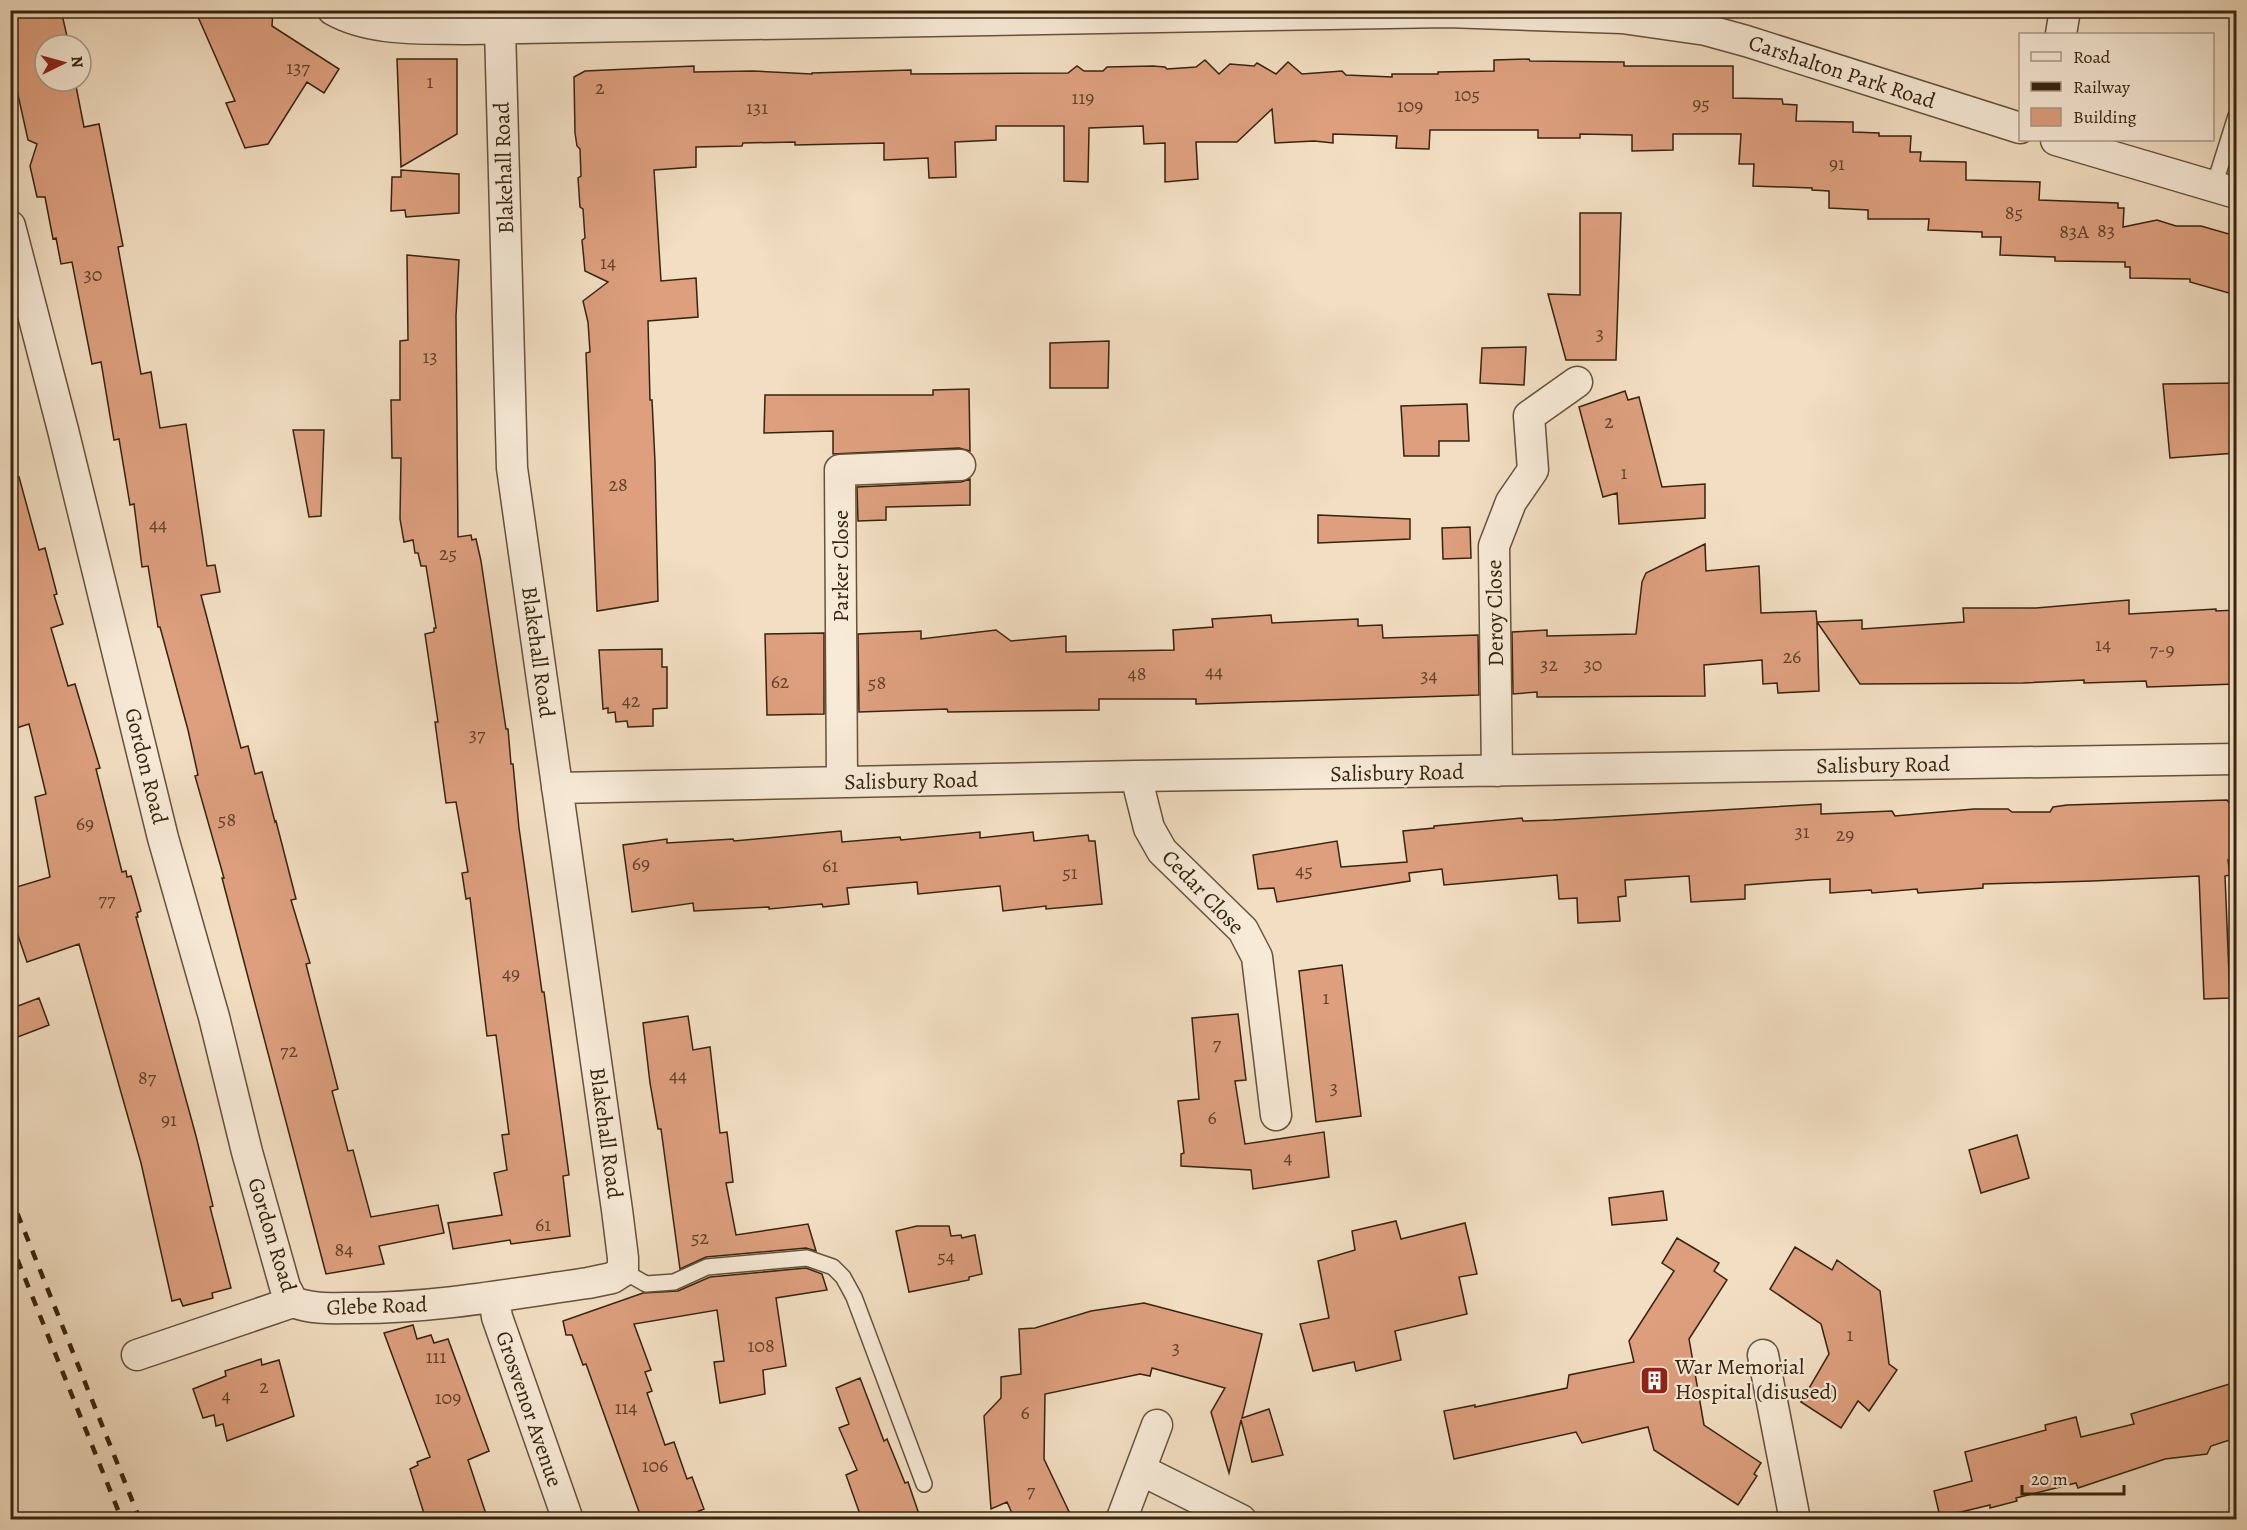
<svg xmlns="http://www.w3.org/2000/svg" width="2247" height="1530" font-family="Alegreya,serif">
<rect width="100%" height="100%" fill="#f2dec2"/>
<filter id="stains"><feTurbulence type="fractalNoise" baseFrequency=".00333" numOctaves="4"/><feColorMatrix values="0 0 0 0 .2 0 0 0 0 .09 0 0 0 0 .02 0 0 0 .5 -.17"/></filter>
<radialGradient id="worn" r=".72"><stop offset=".6" stop-color="#630" stop-opacity="0"/><stop offset="1" stop-color="#630" stop-opacity=".3"/></radialGradient>
<path fill="#dd9f7e" stroke="#37240e" stroke-width="1.5" d="M10,10H61L69,45H45V81H75L84,127L99,124L123,246L118,247L141,374L151,372L160,428L186,424L207,566L215,565L220,592L201,595L241,748L248,746L255,774L262,772L275,822L276,821L296,899L291,900L310,963L306,964L338,1089L332,1091L348,1151L353,1150L371,1217L438,1205L444,1233L379,1246L384,1264L326,1274L222,878H224L195,776L198,775L188,730L160,627H158L148,566L142,567L134,504L130,505L119,439L114,440L101,362L92,364L72,262L61,264L56,238L53,239L45,197H37L30,166L37,144L28,140L10,59Z
M195,10H273L272,26L339,69L324,93L307,82L268,144L245,148L226,103L235,101Z
M397,59H457V134L401,167Z
M1529,59L1530,61L1624,62V66H1733V98L1782,99L1783,104L1797,105L1796,121L1853,122V132L1879,133V136H1911L1910,152H1921L1920,161L1966,162V180L2040,182L2039,200L2118,203V208H2124L2123,227L2157,220L2176,226H2201L2236,236V295L2190,282V279L2130,278V267H2125V262L2055,261V257L2000,255L2001,237H1982V232L1928,230L1929,219H1868V210L1829,208V191L1812,190V188L1753,186L1754,164H1739L1741,134H1673V150L1632,151V135L1580,134V138H1538V130H1430L1429,149L1396,148L1397,136L1333,134V143L1314,141L1275,143L1272,109L1237,142H1196L1198,179L1165,182V143L1144,144L1143,126L1089,128L1088,182L1064,181V126H996V140L955,142L956,177L929,178L928,158L884,160V143L795,145V142L743,143L742,146L696,147V167L654,170L661,281L696,278L698,317L648,321L650,400H652L655,462L658,601L597,611L586,353L590,352L588,322L583,301L608,282L585,271L582,240L585,238L583,209L580,207L578,178L581,176L580,149L577,146L575,133L574,77L585,71L694,66V72L753,71L812,74V73L911,70V74L1068,73L1077,66L1084,71H1103L1107,67L1153,66L1165,67L1167,69L1196,67L1205,60L1219,74L1230,64L1254,66L1257,63L1276,74L1288,62L1302,74L1342,71L1346,75L1392,77V74H1438V72L1494,71V60Z
M401,170L459,174V213L406,217L405,210L391,211L392,177H401Z
M1580,213H1621L1616,360H1566L1548,294L1580,295Z
M407,255L459,260L456,316L458,537L471,535L472,540L476,539L481,561L506,729H508L511,764H513L519,828L542,992H544L569,1175L563,1176L570,1236L511,1244L510,1240L453,1249L448,1223L502,1215L494,1173L507,1170L502,1135L509,1134L496,1035L487,1036L470,898L466,899L462,873L468,872L456,802L446,803L435,722H438L425,634L434,632V628H436L426,566H421L418,553H415L413,540L404,542L400,519L401,458H392L391,400H400V341L408,340Z
M1109,341L1108,388H1050V343Z
M1526,347L1524,385L1480,383L1482,348Z
M2236,383V453L2170,458L2163,384Z
M969,389L970,451L959,448L833,454V431L764,433L765,395H933V390Z
M1625,391L1628,400L1639,397L1662,487L1705,484V518L1619,524L1617,493L1603,497L1579,407Z
M1467,404L1469,441H1439V456H1404L1401,406Z
M293,430H324L321,516L309,517Z
M19,477L39,550L45,548L57,594L54,595L63,624L51,628L68,686L75,684L100,768L96,769L122,872L126,871L127,877L131,876L141,911L137,913L138,917H136L196,1136L213,1206L210,1207L231,1288L212,1293L213,1298L183,1306L180,1299L172,1301L141,1163L79,944L27,962L10,912V889L50,877L35,797L46,794L29,724L10,730V479Z
M970,479V505L886,507V520L858,521L857,487L961,482Z
M1318,515L1410,519V539L1318,543Z
M1470,527L1471,558L1443,559L1442,528Z
M1705,544L1706,571L1759,566L1761,613L1816,611L1817,622L1862,620V629L1964,622L1963,608H2036L2129,600V614L2216,609V611L2236,610V684L2147,687L2146,681L2084,683V680L2023,683L1860,684L1817,622L1819,691L1778,693L1777,683L1763,684L1762,660L1704,665L1705,696L1537,697V692L1513,694L1512,632L1547,630V636L1636,634L1642,582L1646,573Z
M1271,615L1272,623L1358,619V626L1382,625L1383,638L1478,635L1479,695L1196,704V699H1099V710L948,712L947,709L859,712L858,634L921,631V639L996,630L1011,641L1066,636V652L1174,650L1173,630L1213,627L1212,619Z
M824,633V714L767,715L765,634Z
M662,649V667H667V708L653,709V726L628,727L627,721L616,722L615,712L608,713V708L603,709L599,650Z
M2227,800L2236,811V860H2228L2230,875L2225,876L2230,998L2204,999L2199,876L2093,881L1983,884V888L1918,893L1917,889L1872,893L1871,890L1830,893V879L1811,880L1745,885V899L1691,902L1689,876L1625,880L1626,896L1618,897L1620,921L1578,923L1577,898L1559,899L1557,875L1444,885L1442,869L1409,873L1410,881L1277,902L1274,888L1258,889L1253,855L1337,841L1341,867L1407,862L1403,831L1434,828V826L1522,818L1523,821L1553,820L1821,804V814L1892,811L1895,816L1974,809H2008L2012,812H2050L2053,807L2067,805Z
M841,831L842,842L900,837L901,840L980,832V838L1033,832L1034,841L1088,835L1089,841H1095L1102,904L1046,909V906L1003,911L1000,886L918,894L917,882L847,888L849,904L823,907L822,904L769,909V907L694,911L693,903L632,912L623,845L667,839V843L733,839L734,841Z
M1342,965L1361,1116L1316,1122L1299,971Z
M39,998L49,1025L10,1040V1009Z
M1238,1014L1246,1080L1235,1081L1245,1144L1324,1132L1329,1177L1253,1189L1251,1170L1181,1166V1154L1184,1153L1178,1101L1199,1099L1192,1018Z
M688,1016L693,1050L710,1047L720,1133L727,1132L733,1182L726,1183L736,1235L808,1224L816,1251L806,1248L706,1257L680,1269L661,1129H658L650,1083L643,1023Z
M2017,1135L2029,1178L1981,1193L1969,1150Z
M1663,1191L1667,1220L1612,1225L1609,1198Z
M1396,1221L1401,1239L1465,1223L1477,1274L1459,1277L1467,1314L1395,1331L1401,1360L1356,1371L1354,1362L1313,1371L1300,1324L1329,1318L1318,1261L1355,1250L1352,1231Z
M917,1226H949L951,1236L961,1235L962,1238L975,1235L982,1274L969,1277V1280L909,1292L896,1231Z
M1677,1238L1719,1263L1714,1271L1727,1280L1689,1339L1704,1425L1761,1463L1754,1474L1757,1476L1738,1505L1654,1450L1648,1427L1582,1443L1576,1432L1454,1459L1444,1411L1475,1405V1407L1567,1388L1569,1375L1634,1362L1629,1341L1674,1271L1662,1263Z
M1795,1247L1832,1270L1837,1260L1880,1291L1889,1364L1897,1370L1869,1411L1858,1401L1841,1428L1801,1402L1829,1354L1821,1324L1770,1289Z
M806,1268L822,1274L827,1290L776,1298L786,1366L763,1370L765,1394L720,1403L714,1362L724,1361L717,1310L634,1324L651,1370L645,1372L652,1391L647,1393L665,1445L674,1442L687,1479L692,1477L704,1509L677,1520H642L586,1364L583,1365L572,1335H566L563,1321L643,1293L678,1291L710,1277Z
M1144,1303L1262,1334L1242,1418L1269,1409L1283,1455L1252,1462L1241,1420L1229,1473L1211,1412L1225,1388L1152,1368L1150,1376L1140,1374L1045,1394L1044,1459L1073,1520H1015L1007,1502L991,1509L984,1416L1001,1398V1377L1021,1374L1019,1329L1035,1328L1091,1311Z
M413,1325L417,1339L431,1335L434,1343L448,1339L489,1451L468,1460L488,1520H426L410,1469L418,1465L417,1462L430,1457L384,1333Z
M261,1359L262,1365L279,1360L294,1416L227,1441L223,1424L216,1426L214,1415L203,1418L193,1389L226,1376L225,1371Z
M860,1378L884,1441L887,1439L905,1483L908,1482L921,1520H862L846,1475L857,1470L839,1428L849,1424L836,1388Z
M2236,1382V1438L2211,1446L2207,1454L2165,1459L2078,1488L2076,1483L2016,1498L2017,1501L1990,1508V1505L1940,1517L1934,1491L1972,1481L1965,1452L2046,1430L2045,1425L2076,1417L2081,1437L2134,1424L2131,1414Z"/>
<g fill="none" stroke-linecap="round" stroke-linejoin="round">
<defs>
<path id="lane" d="M2214,186L2236,116
M623,1271L646,1284L674,1282L707,1267L807,1258L833,1267L843,1277L854,1297L924,1484"/>
<path id="street" d="M333,10C372,32 424,28 467,29L1447,12L1622,18L1706,30L1746,41L2020,128
M2061,34L2065,10
M2056,140L2236,193
M10,226L63,430L163,838L214,1017L247,1152L285,1287L293,1302
M1497,771L1494,546L1511,502L1533,470L1529,416L1577,382
M1136,776L1149,828L1162,851L1243,930L1257,957L1276,1115
M842,782L840,470L960,465
M557,788L1136,776L2236,759
M494,1297L497,1317L568,1520
M137,1355L293,1302C314,1310 335,1308 357,1308C434,1308 511,1294 588,1283L612,1278L623,1271V1258L617,1210L512,468L500,28
M1763,1355L1795,1520
M1141,1470L1241,1520
M1122,1518L1157,1425"/>
</defs>
<use href="#lane" stroke="#66523b" stroke-width="18"/>
<use href="#street" stroke="#66523b" stroke-width="33"/>
<use href="#lane" stroke="#f7ead7" stroke-width="15"/>
<use href="#street" stroke="#f7ead7" stroke-width="30"/>
<path stroke="#37240e" stroke-width="4.5" stroke-dasharray="10 10" stroke-linecap="butt" d="M10,1195L140,1520
M10,1241L122,1520"/>
</g>
<defs>
<symbol id="building-square" viewBox="-11 -11 22 22"><rect x="-9" y="-9" width="18" height="18" rx="4" fill="#8f2418" stroke="#f7ead7"/><path d="M-4-6H4V6H1V3H-1V6H-4ZM-2.5-4.3h1.7v1.8h-1.7ZM.8-4.3h1.7v1.8H.8ZM-2.5-1h1.7V.8h-1.7ZM.8-1h1.7V.8H.8Z" fill="#fff"/></symbol>
</defs>
<g fill-rule="evenodd">
<use href="#building-square" x="1638" y="1364" width="33" height="33"/>
</g>
<g text-anchor="middle" dominant-baseline="central" stroke-width="4.5" stroke-linejoin="round" paint-order="stroke">
<g font-size="20" fill="#60432a">
<text x="298" y="67">137</text>
<text x="430" y="81">1</text>
<text x="600" y="87">2</text>
<text x="1467" y="94">105</text>
<text x="1083" y="97">119</text>
<text x="1701" y="103">95</text>
<text x="1410" y="105">109</text>
<text x="757" y="107">131</text>
<text x="1837" y="163">91</text>
<text x="2014" y="212">85</text>
<text x="2106" y="230">83</text>
<text x="2074" y="231">83A</text>
<text x="608" y="262">14</text>
<text x="93" y="274">30</text>
<text x="1600" y="333">3</text>
<text x="430" y="356">13</text>
<text x="1609" y="421">2</text>
<text x="1624" y="472">1</text>
<text x="618" y="484">28</text>
<text x="158" y="524">44</text>
<text x="448" y="553">25</text>
<text x="2103" y="644">14</text>
<text x="2162" y="649">7-9</text>
<text x="1792" y="656">26</text>
<text x="1549" y="664">32</text>
<text x="1593" y="664">30</text>
<text x="1214" y="671">44</text>
<text x="1137" y="673">48</text>
<text x="1429" y="675">34</text>
<text x="780" y="681">62</text>
<text x="877" y="682">58</text>
<text x="631" y="700">42</text>
<text x="477" y="734">37</text>
<text x="227" y="819">58</text>
<text x="85" y="823">69</text>
<text x="1802" y="831">31</text>
<text x="1845" y="834">29</text>
<text x="641" y="863">69</text>
<text x="830" y="865">61</text>
<text x="1304" y="870">45</text>
<text x="1070" y="872">51</text>
<text x="107" y="899">77</text>
<text x="511" y="973">49</text>
<text x="1326" y="997">1</text>
<text x="1217" y="1043">7</text>
<text x="289" y="1050">72</text>
<text x="678" y="1075">44</text>
<text x="147" y="1077">87</text>
<text x="1334" y="1087">3</text>
<text x="1212" y="1117">6</text>
<text x="169" y="1119">91</text>
<text x="1288" y="1157">4</text>
<text x="543" y="1224">61</text>
<text x="700" y="1237">52</text>
<text x="344" y="1249">84</text>
<text x="946" y="1256">54</text>
<text x="1850" y="1334">1</text>
<text x="761" y="1345">108</text>
<text x="1176" y="1347">3</text>
<text x="436" y="1356">111</text>
<text x="264" y="1386">2</text>
<text x="226" y="1395">4</text>
<text x="448" y="1397">109</text>
<text x="626" y="1407">114</text>
<text x="1025" y="1412">6</text>
<text x="655" y="1465">106</text>
<text x="1031" y="1490">7</text>
</g>
<g font-size="22" fill="#37240e" stroke="#f7ead7">
<text transform="translate(1842 72) rotate(18)">Carshalton Park Road</text>
<text transform="translate(504 168) rotate(-92)">Blakehall Road</text>
<text transform="translate(841 566) rotate(-90)">Parker Close</text>
<text transform="translate(1495 613) rotate(-91)">Deroy Close</text>
<text transform="translate(538 652) rotate(82)">Blakehall Road</text>
<text transform="translate(1883 765) rotate(-1)">Salisbury Road</text>
<text transform="translate(146 766) rotate(76)">Gordon Road</text>
<text transform="translate(1397 773) rotate(-1)">Salisbury Road</text>
<text transform="translate(911 781) rotate(-1)">Salisbury Road</text>
<text transform="translate(1203 892) rotate(46)">Cedar Close</text>
<text transform="translate(606 1133) rotate(82)">Blakehall Road</text>
<text transform="translate(272 1235) rotate(73)">Gordon Road</text>
<text transform="translate(377 1306) rotate(-2)">Glebe Road</text>
<text transform="translate(529 1409) rotate(71)">Grosvenor Avenue</text>
</g>
<g font-size="22" fill="#37240e" stroke="#f7ead7" text-anchor="start">
<text x="1675" y="1367">War Memorial<tspan x="1675" dy="25">Hospital (disused)</tspan></text>
</g>
</g>
<rect width="2247" height="1530" fill="none" stroke="#f2dec2" stroke-width="36"/>
<rect x="12" y="12" width="2223" height="1506" fill="none" stroke="#37240e" stroke-width="3"/>
<rect x="18" y="18" width="2211" height="1494" fill="none" stroke="#37240e" stroke-width="1.5"/>
<rect x="2019" y="33" width="195" height="108" fill="#f7ead7" stroke="#aa9b87" stroke-width="1.5"/>
<rect x="2031" y="52" width="30" height="9" fill="#f7ead7" stroke="#aa9b87" stroke-width="1.5"/>
<text x="2073" y="63" font-size="18" fill="#37240e">Road</text>
<rect x="2031" y="82" width="30" height="9" fill="#37240e" stroke="#aa9b87" stroke-width="1.5"/>
<text x="2073" y="93" font-size="18" fill="#37240e">Railway</text>
<rect x="2031" y="108" width="30" height="18" fill="#dd9f7e" stroke="#aa9b87" stroke-width="1.5"/>
<text x="2073" y="123" font-size="18" fill="#37240e">Building</text>
<g transform="translate(63 63) rotate(85)"><circle r="28" fill="#f7ead7" stroke="#aa9b87" stroke-width="1.5"/>
<path d="M0-4.5L10 22L0 15L-10 22Z" fill="#8f2418"/>
<text y="-9" font-size="16" font-weight="bold" text-anchor="middle" fill="#37240e">N</text>
</g>
<path d="M2022 1485v9h102v-9" fill="none" stroke="#37240e" stroke-width="3"/>
<text x="2031" y="1485" font-size="18" fill="#37240e" stroke="#f7ead7" stroke-width="4.5" paint-order="stroke">20 m</text>
<rect width="100%" height="100%" filter="url(#stains)"/>
<rect width="100%" height="100%" fill="url(#worn)"/>
</svg>
